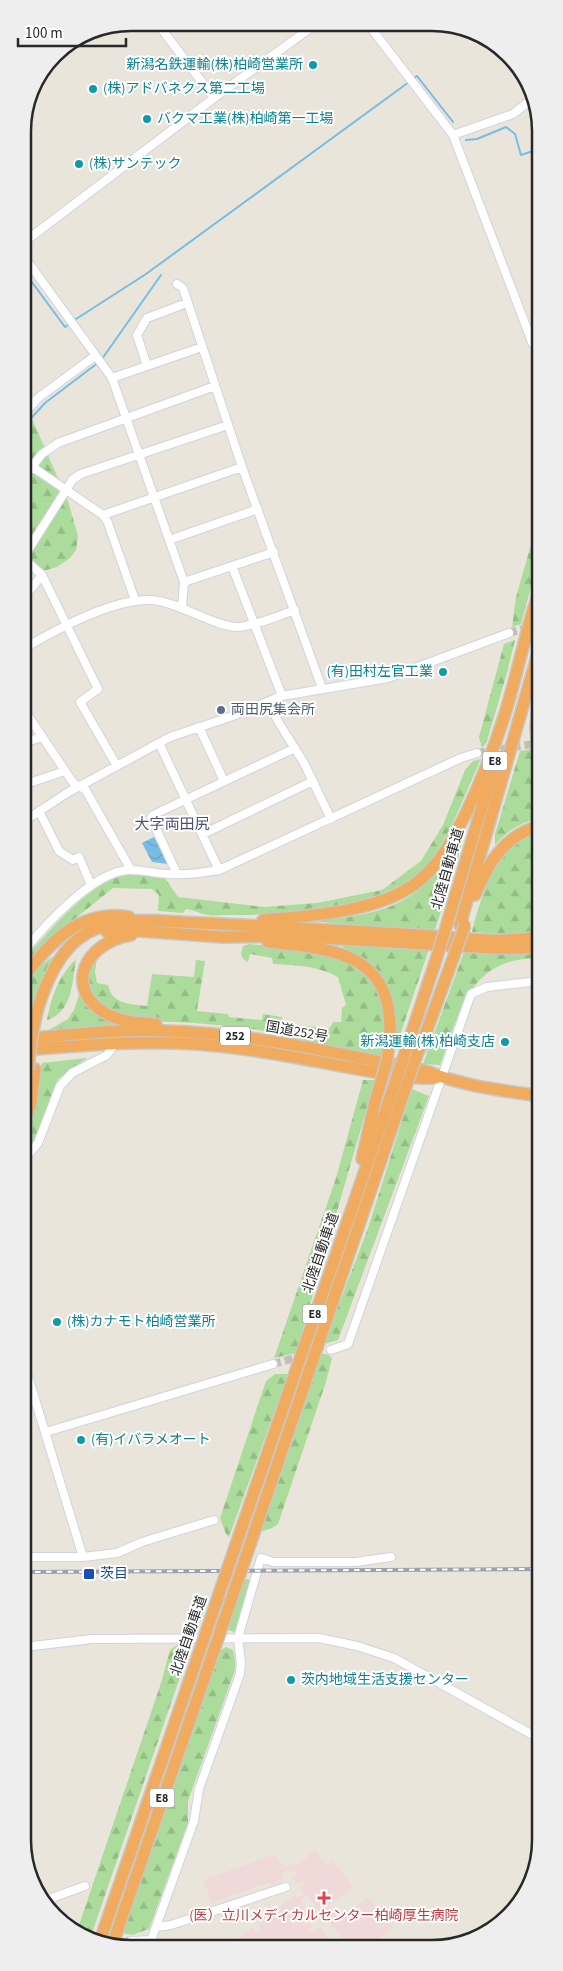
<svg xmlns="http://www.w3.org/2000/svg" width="563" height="1971" font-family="'Source Sans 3','Noto Sans JP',sans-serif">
<defs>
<pattern id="forest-firs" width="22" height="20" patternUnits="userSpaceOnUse" patternTransform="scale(1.25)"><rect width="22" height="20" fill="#acdc9b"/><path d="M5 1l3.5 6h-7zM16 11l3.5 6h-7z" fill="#94bd86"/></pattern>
<pattern id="water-waves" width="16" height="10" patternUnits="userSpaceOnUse" patternTransform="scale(1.25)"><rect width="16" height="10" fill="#76bde4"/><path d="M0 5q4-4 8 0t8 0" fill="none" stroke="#66a2c4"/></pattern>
</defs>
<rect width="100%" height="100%" fill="#eae5db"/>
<path fill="#f0dad9" d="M315,1850L327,1866L333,1861L353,1887L329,1906L340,1919L368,1897L393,1927L369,1946H349L326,1919L331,1915L326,1909L320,1913L307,1895L300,1901L305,1908L300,1911L302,1914L298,1918L301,1922L307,1918L312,1928L308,1930L310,1933L320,1927L334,1946H222L226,1944L227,1945L253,1927L257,1934L262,1931L258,1925L261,1922L254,1911L259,1907L266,1916L295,1895L298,1898L304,1894L299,1887L302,1885L303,1887L306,1885L303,1881L297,1884L292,1877L297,1874L293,1870L282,1872L284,1878L278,1880L279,1883L272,1886L270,1882L212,1903L203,1880L275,1854L279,1863H283L284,1866L280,1868L297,1865Z"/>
<path fill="#acdc9b" d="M244,1579L254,1580L237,1629L234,1632L228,1630Z"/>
<path fill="url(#forest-firs)" d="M23,410L33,421L68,501L78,536L76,550L70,558L57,567L47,570H23Z
M539,517V558L521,624L512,627L516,597Z
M515,640L507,673L487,741L482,748L479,737L504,644Z
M532,749L539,772V818C520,823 508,830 495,845V834L520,751Z
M481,759C464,795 451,837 425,867C388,908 279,916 226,915C220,915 210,916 203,914C197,912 193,910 186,909L183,913L158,911L159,895L152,889L113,888L55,935L24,969V960L30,952C53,927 89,884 122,876C135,873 151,876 165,878L178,897L264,907L317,903L382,890L421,861L443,825L465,770L473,761Z
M466,822L458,858L435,930L357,926L314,921C399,913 427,900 466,822Z
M539,833V931L504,934L472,932C474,919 490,872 497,861C505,848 524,835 539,833Z
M344,943L429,949L394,1053C395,1029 389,976 369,962C361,955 348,955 342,946Z
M249,944C277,947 313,948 340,957C384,971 390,1022 380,1060C351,1052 320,1047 291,1039C282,1036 274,1032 265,1031C242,1027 217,1025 193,1023C164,1021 97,1024 89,986C87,977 90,965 97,958L95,972L97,983L108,985C112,1005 132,1004 147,1006L152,974L194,977L196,960L205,961L197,1011L228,1014L229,1017L262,1020L263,1014L282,1017L280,1024L330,1028L333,1022H341L342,1008L346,1005L338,977C318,966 296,965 273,964L272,958L250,954L248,962L243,959L241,954L243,946Z
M539,950V958C469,958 460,1011 440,1065L423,1064L464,952Z
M58,953C44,971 37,990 30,1012L27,1016L24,1015V986C30,973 46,961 58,953Z
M76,959C72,982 73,1012 47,1020C51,997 59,975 76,959Z
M81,989L133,1029L47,1031L68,1019L74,1010Z
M87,1058L58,1079L36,1139L24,1156V1135L36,1100L42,1063Z
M363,1080H375L296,1353L274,1358L336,1178Z
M412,1089L429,1096L338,1340L324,1344L368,1228Z
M321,1354H327L332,1358L326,1382L278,1524L272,1528L260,1532Z
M275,1374H288L229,1537L226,1534L220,1518L266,1381Z
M177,1645H191L91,1936L78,1928L161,1683L170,1650Z
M226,1647L233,1650L235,1659V1670L188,1801V1823L149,1929L132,1935L123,1933L219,1651Z"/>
<path fill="url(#water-waves)" d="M154,837L168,864L152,862L142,843Z"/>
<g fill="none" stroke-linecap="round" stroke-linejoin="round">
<path stroke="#76bde4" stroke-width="2" d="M413,79L417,76L453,122
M466,140L477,139L506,127L515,134L521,155L539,149
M23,270L65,327L69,324
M73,321L146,274L409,82
M102,359L161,275
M23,427L45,403L99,362"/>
<path stroke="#c3bfb7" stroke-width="8" stroke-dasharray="8 4" stroke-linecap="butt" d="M509,633L539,624
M477,753L539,743
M273,1364L302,1356
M103,1943L131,1941"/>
<defs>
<path id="minor" d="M157,23L214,98
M368,24L453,135L532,342L539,351
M453,135L513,114L532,99
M23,243L214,98L316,24
M23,255L112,378L184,582L182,607
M177,284L183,288L242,467L322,688
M147,366L137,335L147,318L187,303
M112,378L202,347
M23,415L38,398L95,356
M31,466L103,515L108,523L135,600
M23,478L42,454L58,443L215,386
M103,515L242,467
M169,540L258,509
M23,558L73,479L81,474L228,425
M23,558L42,575L98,689L80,702L117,766
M232,566L282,696
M184,582L274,552
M23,599L42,575
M23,649C57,629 120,594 159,601C182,605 219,628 239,627C258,625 277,616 295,610
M268,702L279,723L304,763L331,819
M23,708L74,784L85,789L131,870
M199,727L224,781
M23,743L42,737
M159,743L219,870
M23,785L65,771
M39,811L59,851L73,860L79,857L91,885
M23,822L67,793L170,737L227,718L282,696L388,678L509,633
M203,834L313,781
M177,874L151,818L153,815L295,748
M24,951C44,926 93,872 128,870C142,869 155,874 169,874C186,875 202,873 219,870L461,758L477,753
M24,1160L38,1143L60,1086L72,1073L107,1055L116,1042
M331,1350L348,1344L471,994L487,987L539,981
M24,1363L83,1557
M46,1432L273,1364
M24,1557H83L117,1553L142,1542L214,1520
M24,1647L92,1639L319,1638L357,1646L394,1658L540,1739
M46,1900L85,1886
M156,1927L171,1925L286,1887
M131,1941L152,1940
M149,1946L194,1821L199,1789L240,1674L241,1663L238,1638L261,1558L273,1562H356L391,1557"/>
<path id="highway" d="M539,699L536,727L539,754
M475,895C488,863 504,836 539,826
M263,920C306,916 361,913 400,893C435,876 452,842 468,809C482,779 494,748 504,717C517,676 525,633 539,592
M447,924L495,763
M460,925L539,650
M107,932L126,930L223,937L291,936L493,948H523L539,946
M131,935C85,942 62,989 107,1014C122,1022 140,1023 156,1024
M268,942C332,949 392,952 390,1033
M24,976C52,941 80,909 129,917
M37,1011C46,982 59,949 87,933C121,914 162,922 199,923C272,926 345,931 418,935C458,938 500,944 539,937
M410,1038L435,963
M24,1039C70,1035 117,1029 164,1031C252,1033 340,1054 426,1071C462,1086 501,1090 539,1096
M420,1049L451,964
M24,1050C95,1044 165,1038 236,1048C275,1053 314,1061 353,1068C380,1073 408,1079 436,1078
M24,1123L31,1102L35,1069
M362,1159L375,1102
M243,1524L388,1104
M257,1524L399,1107
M100,1941L200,1650
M112,1946L214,1650"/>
</defs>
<use href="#minor" stroke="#d0d2e0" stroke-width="10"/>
<use href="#highway" stroke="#c7c7c7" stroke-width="14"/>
<use href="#minor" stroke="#fff" stroke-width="8"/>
<use href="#highway" stroke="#f1ab5f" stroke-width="11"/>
<defs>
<path id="rail" d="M24,1572L540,1569"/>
</defs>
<use href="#rail" stroke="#9ea0b1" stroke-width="4"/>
<use href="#rail" stroke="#fff" stroke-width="2" stroke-dasharray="5.5" stroke-linecap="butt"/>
<defs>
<path id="highway-bridge" d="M435,963L447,924
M451,964L465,925
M28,1069L32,1035L37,1011
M375,1102L387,1061L390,1033
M388,1104L410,1038
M399,1107L422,1040
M200,1650L243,1524
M214,1650L257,1524"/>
</defs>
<use href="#highway-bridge" stroke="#c7c7c7" stroke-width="14" stroke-linecap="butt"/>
<use href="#highway-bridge" stroke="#f1ab5f" stroke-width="11"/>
</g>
<g fill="#0f9aa8" stroke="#fff" stroke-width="2">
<circle cx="313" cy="65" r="5"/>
<circle cx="93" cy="89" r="5"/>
<circle cx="147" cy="119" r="5"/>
<circle cx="79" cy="164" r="5"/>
<circle cx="443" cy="672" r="5"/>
<circle cx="505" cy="1042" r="5"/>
<circle cx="57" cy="1322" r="5"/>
<circle cx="81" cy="1440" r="5"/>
<circle cx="291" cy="1680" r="5"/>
</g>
<circle fill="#5c6f8a" stroke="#fff" stroke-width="2" cx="221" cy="710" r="5"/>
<rect fill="#1a4fb4" stroke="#fff" stroke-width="2" x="83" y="1568" width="12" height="12" rx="2.5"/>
<path fill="#e0444e" stroke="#fff" stroke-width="2" d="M321.5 1890.5h5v5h5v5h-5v5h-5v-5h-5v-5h5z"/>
<g text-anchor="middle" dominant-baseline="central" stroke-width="4" stroke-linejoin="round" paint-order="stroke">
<g fill="#fff" stroke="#686868" stroke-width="1">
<rect x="482.5" y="751.5" width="25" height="19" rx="4"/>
<rect x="220" y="1026.5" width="30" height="19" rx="4"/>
<rect x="302.5" y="1304.5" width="25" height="19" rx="4"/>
<rect x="149.5" y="1788.5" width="25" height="19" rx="4"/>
</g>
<g font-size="12" font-weight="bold" fill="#282828">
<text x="495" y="761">E8</text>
<text x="235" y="1036">252</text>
<text x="315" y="1314">E8</text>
<text x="162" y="1798">E8</text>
</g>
<g font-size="14" fill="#0d838f" stroke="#fff" text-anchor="start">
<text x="303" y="65" text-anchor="end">新潟名鉄運輸(株)柏崎営業所</text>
<text x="103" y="89">(株)アドバネクス第二工場</text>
<text x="157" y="119">バクマ工業(株)柏崎第一工場</text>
<text x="89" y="164">(株)サンテック</text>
<text x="433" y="672" text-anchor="end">(有)田村左官工業</text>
<text x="495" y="1042" text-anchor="end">新潟運輸(株)柏崎支店</text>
<text x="67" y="1322">(株)カナモト柏崎営業所</text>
<text x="91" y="1440">(有)イバラメオート</text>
<text x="301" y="1680">茨内地域生活支援センター</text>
</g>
<g font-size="14" fill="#4e5e75" stroke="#fff" text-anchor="start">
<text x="231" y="710">両田尻集会所</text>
</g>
<g font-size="14" fill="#282828" stroke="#fff">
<text transform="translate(448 869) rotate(-74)">北陸自動車道</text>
<text transform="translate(297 1032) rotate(10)">国道252号</text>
<text transform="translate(321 1253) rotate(-71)">北陸自動車道</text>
<text transform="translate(189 1636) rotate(-71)">北陸自動車道</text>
</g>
<g font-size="14" fill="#164399" stroke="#fff" text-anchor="start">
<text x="100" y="1574">茨目</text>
</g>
<g font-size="14" fill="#be3a42" stroke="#fff">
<text x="324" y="1916">(医）立川メディカルセンター柏崎厚生病院</text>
</g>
<g font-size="15" fill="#4d5075" stroke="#fff">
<text x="172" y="824">大字両田尻</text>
</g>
</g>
<path d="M0 0H563V1971H0ZM131 31H432A100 100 0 0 1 532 131V1840A100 100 0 0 1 432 1940H131A100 100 0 0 1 31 1840V131A100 100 0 0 1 131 31Z" fill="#eee" fill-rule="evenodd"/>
<path fill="none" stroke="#282828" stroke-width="2.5" d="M131 31H432A100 100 0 0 1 532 131V1840A100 100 0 0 1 432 1940H131A100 100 0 0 1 31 1840V131A100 100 0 0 1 131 31Z"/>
<path d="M18 38v8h108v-8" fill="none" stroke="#282828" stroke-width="2.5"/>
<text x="25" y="38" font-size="15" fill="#282828" stroke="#ffffff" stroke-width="4" paint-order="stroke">100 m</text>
</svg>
